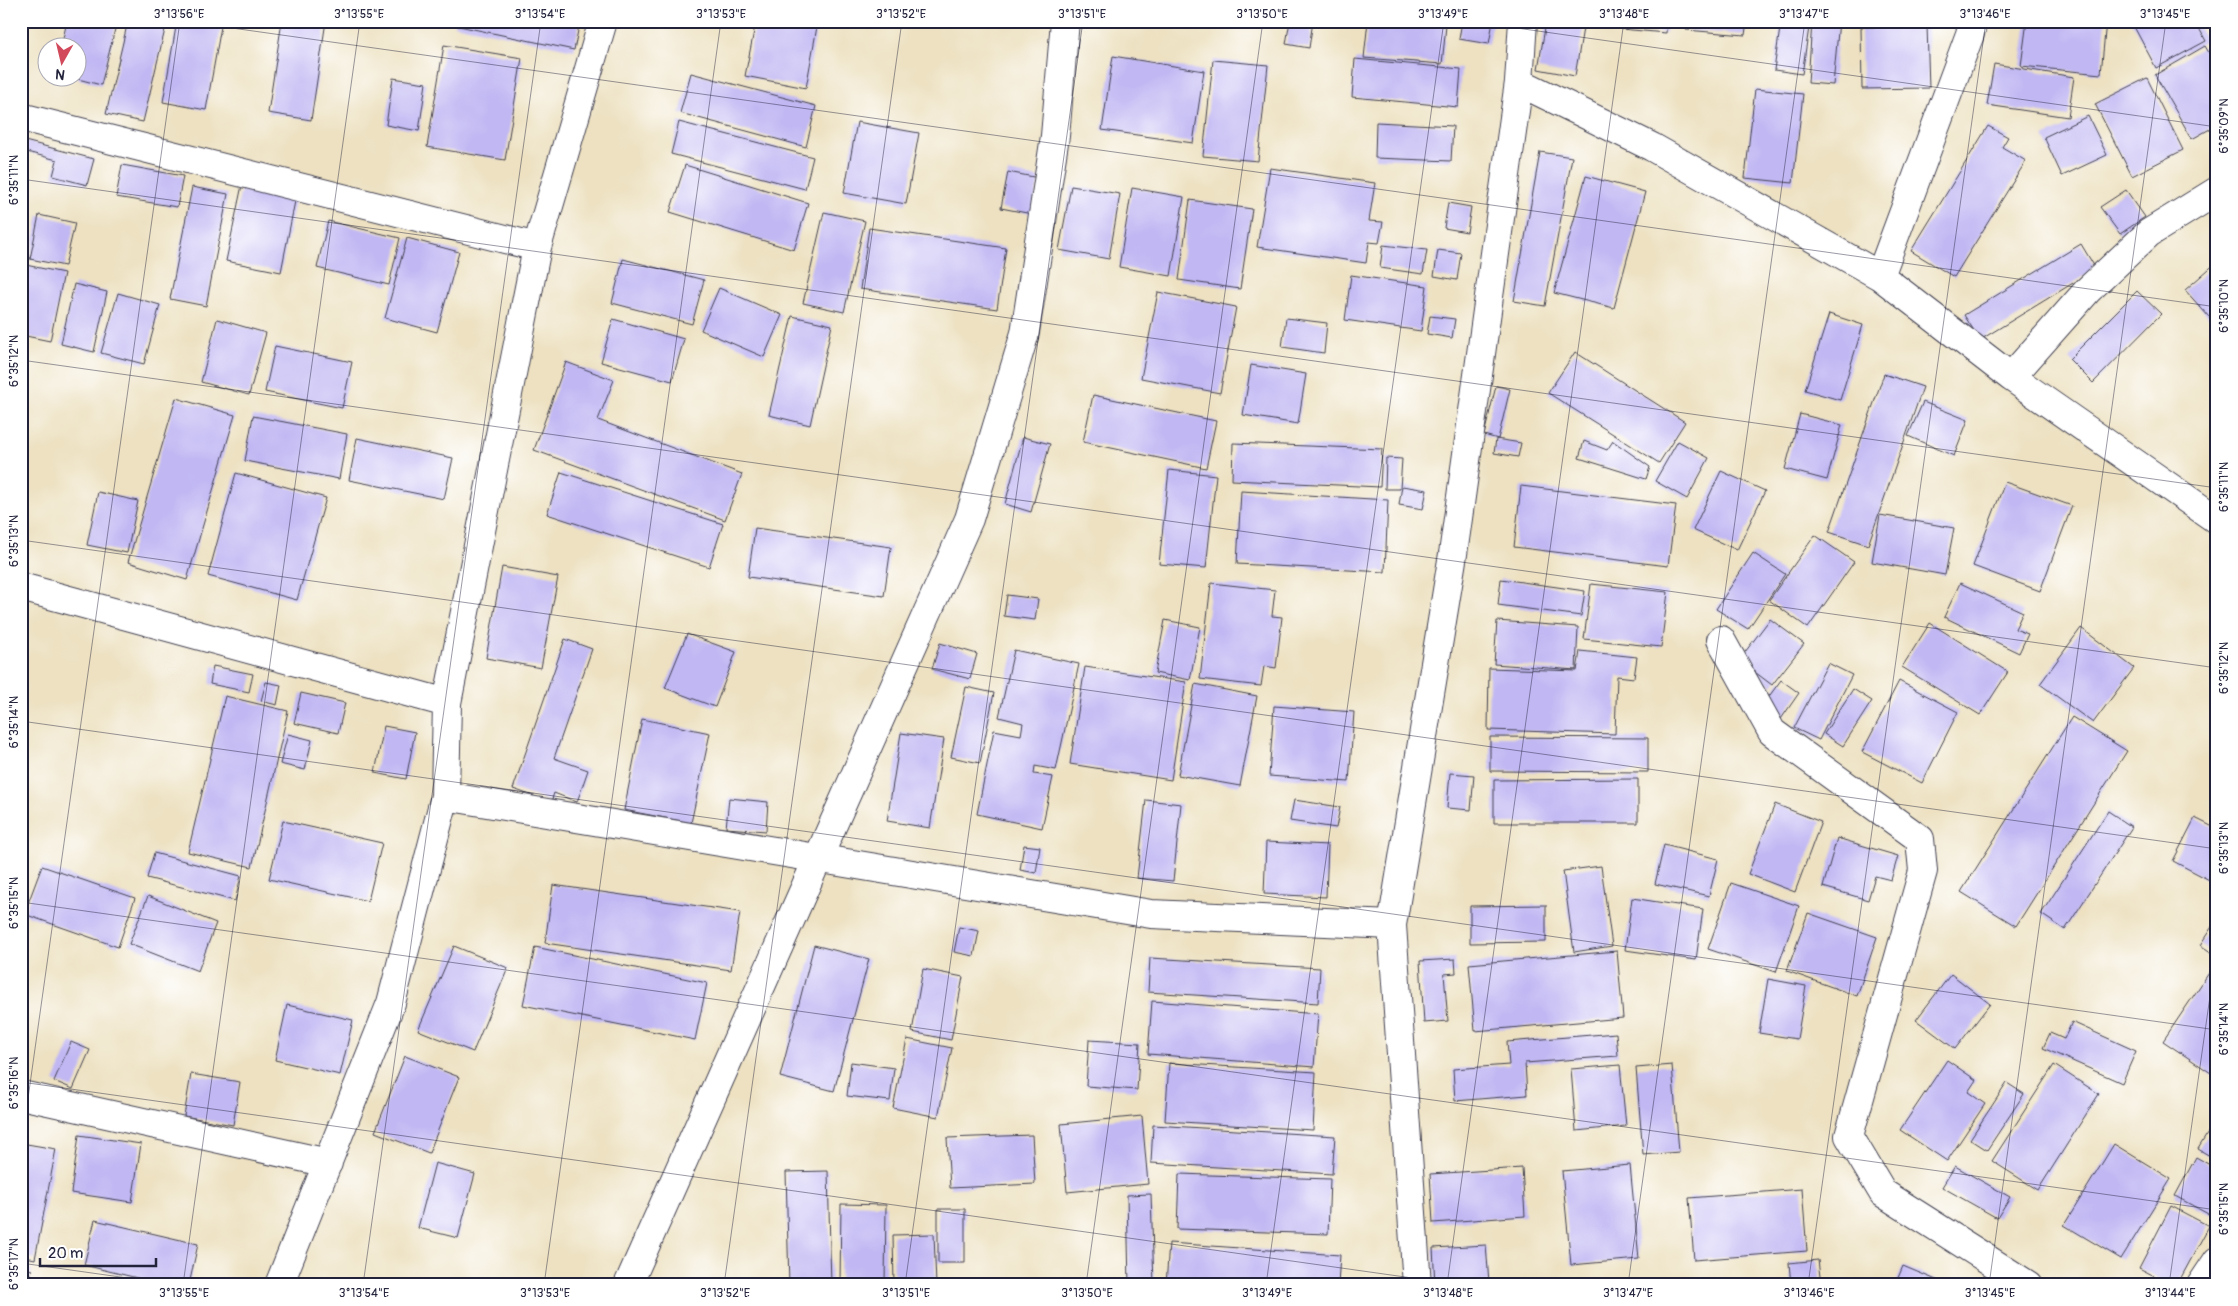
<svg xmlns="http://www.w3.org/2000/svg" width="2238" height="1306" font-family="Pangolin,sans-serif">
<rect width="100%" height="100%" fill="#fff"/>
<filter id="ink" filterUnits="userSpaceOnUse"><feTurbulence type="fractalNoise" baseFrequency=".02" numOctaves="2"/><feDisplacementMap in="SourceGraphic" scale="10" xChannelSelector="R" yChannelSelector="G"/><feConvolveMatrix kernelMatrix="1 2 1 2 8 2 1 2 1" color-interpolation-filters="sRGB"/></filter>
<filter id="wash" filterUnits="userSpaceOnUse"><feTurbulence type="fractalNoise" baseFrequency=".0096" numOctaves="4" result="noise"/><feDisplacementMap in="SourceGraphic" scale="20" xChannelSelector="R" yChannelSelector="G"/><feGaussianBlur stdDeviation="1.12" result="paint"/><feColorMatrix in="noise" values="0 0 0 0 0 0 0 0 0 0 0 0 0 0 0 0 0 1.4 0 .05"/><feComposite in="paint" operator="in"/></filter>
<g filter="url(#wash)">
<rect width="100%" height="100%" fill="#ede1c1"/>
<g id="blocks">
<path fill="#c1b8f3" d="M67,21H117L101,85L78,79V48H61Z
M128,21H167L143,122L106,114Z
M177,21H222L206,110L163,102Z
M282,21H326L311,120L268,113Z
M454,21H580L574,50L454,25Z
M756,21H818L806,88L745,76Z
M1290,21H1313L1309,48L1286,44Z
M1368,21L1446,26L1442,64L1364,58Z
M1462,21H1493L1489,44L1459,39Z
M1622,21H1667L1666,33L1621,29Z
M1687,21H1747L1745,35L1686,30Z
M1781,21H1810L1802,74L1774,70Z
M1812,21H1839L1833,85L1808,83Z
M2027,21H2106L2101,74L2021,66Z
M2131,21H2195L2206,41L2156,68Z
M2210,21H2217V33Z
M1546,22L1583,28L1575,76L1538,69Z
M1927,26L1929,88L1862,89L1861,27Z
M444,45L522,58L505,160L427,147Z
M2205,46L2217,66V125L2192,139L2155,75Z
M1113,56L1204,71L1193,143L1102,130Z
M1355,59L1461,69L1458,107L1352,97Z
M1213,60L1268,65L1258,161L1203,156Z
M1994,64L2074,77L2068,117L1987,105Z
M691,73L816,106L806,147L680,113Z
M393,78L426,83L419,131L386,125Z
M2147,78L2183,150L2132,176L2095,104Z
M1755,89L1803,94L1793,183L1745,178Z
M2088,116L2107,155L2062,176L2044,137Z
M679,122L813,157L805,189L671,154Z
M857,122L919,133L906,204L844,193Z
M1376,122L1453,126L1451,161L1375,158Z
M1988,126L2008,137L2002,147L2026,161L1954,277L1911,251Z
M21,140L94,159L87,185L53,176L57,160L27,152L21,174Z
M1540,152L1572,157L1545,306L1514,301Z
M122,165L183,176L177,207L116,197Z
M685,165L808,203L794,250L670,212Z
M1270,168L1375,183L1369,221L1383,222L1379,243L1369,242L1366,263L1257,247Z
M1008,172L1039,178L1032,214L1001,208Z
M1586,176L1645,192L1614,308L1554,293Z
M242,185L296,196L281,272L226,261Z
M1071,186L1120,194L1109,259L1059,250Z
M192,187L228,194L206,306L170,299Z
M1132,188L1184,197L1171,276L1119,267Z
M2126,190L2145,217L2120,234L2100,207Z
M1190,200L1252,209L1240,289L1179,280Z
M1448,203L1471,207L1467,232L1444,228Z
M824,212L865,221L844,312L803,303Z
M39,215L75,223L65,266L30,259Z
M328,221L400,238L389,285L317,268Z
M869,228L1006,248L997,309L860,289Z
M407,238L459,252L437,332L385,318Z
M2081,244L2096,269L1980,340L1964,315Z
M1383,245L1427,250L1423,274L1380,268Z
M1438,250L1461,253L1457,280L1434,276Z
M623,259L704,280L692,324L612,303Z
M2217,262V326L2185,290Z
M21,264L64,273L50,341L21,335Z
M1351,275L1427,286L1421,331L1345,320Z
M74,284L107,292L94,352L61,344Z
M719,288L782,315L764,357L701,330Z
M2137,291L2161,314L2093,383L2069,359Z
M1158,292L1236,307L1220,393L1141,378Z
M118,293L160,305L144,364L101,353Z
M1829,314L1863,325L1840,400L1805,390Z
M792,316L832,325L810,425L769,415Z
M1430,316L1455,319L1452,338L1427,334Z
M1286,318L1327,323L1324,353L1282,347Z
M217,319L266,333L249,395L201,382Z
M613,319L684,339L672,381L601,362Z
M275,346L352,362L342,408L265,392Z
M1575,352L1685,422L1659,463L1548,393Z
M566,362L614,380L598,420L742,474L725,520L534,450Z
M1251,365L1306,374L1298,424L1243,415Z
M1884,374L1923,387L1868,545L1829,532Z
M1496,386L1510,389L1498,439L1484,435Z
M1093,395L1216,421L1206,468L1083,442Z
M176,398L235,415L187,580L128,562Z
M1923,402L1968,420L1954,456L1908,436Z
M1800,414L1842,425L1827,480L1785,469Z
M253,416L347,434L339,479L245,461Z
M1023,437L1050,444L1031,512L1005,504Z
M357,438L453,458L444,499L349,480Z
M1496,439L1521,443L1518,457L1494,453Z
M1584,441L1607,450L1613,441L1650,467L1646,479L1579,458Z
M1678,441L1709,458L1687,499L1655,481Z
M1233,443L1382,449L1380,487L1232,480Z
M1386,458L1402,459L1400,489H1385Z
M1169,470L1216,475L1206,568L1159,564Z
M1721,471L1765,491L1737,550L1693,530Z
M561,472L723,524L709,567L547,514Z
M236,473L326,498L297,600L208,576Z
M2005,482L2072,506L2040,591L1973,566Z
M1402,486L1427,490L1423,509L1399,505Z
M1521,486L1676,505L1668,566L1514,547Z
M1241,491L1388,500L1385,572L1237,564Z
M98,492L138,501L127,553L87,545Z
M1880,515L1954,528L1945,575L1872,562Z
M755,528L891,547L884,596L748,577Z
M1815,535L1854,562L1808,628L1769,600Z
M1753,553L1785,574L1748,629L1716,609Z
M502,567L558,577L541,668L486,658Z
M1501,579L1585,591L1581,616L1498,605Z
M1211,583L1275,590L1272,616L1282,617L1276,668L1264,666L1261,686L1200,679Z
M1960,583L2023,612L2015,629L2028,634L2019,653L1944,617Z
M1591,584L1668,592L1661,647L1584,639Z
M1007,595L1038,599L1035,620L1004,616Z
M1770,619L1804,644L1772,685L1739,660Z
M1165,620L1200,627L1190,680L1155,673Z
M1497,621L1578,627L1576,670L1494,664Z
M1930,623L2008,672L1980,715L1902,667Z
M2081,628L2134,668L2093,723L2040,684Z
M687,634L736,652L715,707L665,688Z
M565,639L592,649L554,758L588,770L577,802L554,793L551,802L513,789Z
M940,643L977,654L970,679L932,669Z
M1014,650L1079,664L1056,770L1035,766L1034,774L1053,777L1042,828L977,814L994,730L1021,735L1023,723L999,717Z
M1580,651L1637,657L1634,678L1617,676L1615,734L1488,730L1489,668L1577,671Z
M1828,663L1852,675L1819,740L1794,728Z
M213,666L253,674L249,692L210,684Z
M1085,667L1186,682L1171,780L1070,764Z
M1781,680L1799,693L1781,719L1762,706Z
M1899,681L1958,712L1922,783L1862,752Z
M266,682L281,685L277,705L261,701Z
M1195,684L1257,696L1240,786L1178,775Z
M966,687L994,693L980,763L951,757Z
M1853,689L1872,701L1843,746L1824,734Z
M301,693L345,703L338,733L294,723Z
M225,696L288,711L252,867L188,852Z
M1274,706L1354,712L1349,782L1269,776Z
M2072,717L2127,751L2016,926L1961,892Z
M642,719L710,733L691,823L624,810Z
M384,726L415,732L406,779L375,773Z
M901,733L944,739L930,828L887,821Z
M288,734L312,740L305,770L280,764Z
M1490,737L1648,738V772L1490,771Z
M1450,773L1474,775L1471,810L1447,808Z
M1638,779V823H1494V780Z
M729,798L768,802L766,831L726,828Z
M1146,800L1181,804L1173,881L1137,878Z
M1294,800L1340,807L1336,828L1290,821Z
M1775,804L1821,822L1795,892L1748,874Z
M2108,811L2132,827L2065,930L2041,914Z
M2195,818L2217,829V884L2173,861Z
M283,821L382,843L368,901L269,879Z
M1837,838L1898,856L1891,880L1875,876L1868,900L1823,887Z
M1266,842L1328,845L1326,897L1264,894Z
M1024,845L1040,847L1036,873L1020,870Z
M1664,845L1718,859L1709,896L1655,884Z
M154,853L241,876L235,901L147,878Z
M42,866L135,898L118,947L24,914Z
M1601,866L1612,946L1574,952L1563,871Z
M1731,883L1799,906L1776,972L1708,949Z
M553,885L740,912L731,970L545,943Z
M148,896L216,923L198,971L129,944Z
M1632,898L1703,909L1696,960L1625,950Z
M1546,905V942L1470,943V906Z
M1808,913L1877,937L1857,996L1787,971Z
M2217,919V956L2200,945Z
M959,927L979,931L974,956L954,952Z
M814,945L869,959L834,1091L780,1077Z
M454,946L508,968L473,1052L418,1030Z
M535,947L707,983L695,1040L523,1005Z
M1617,951L1623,1018L1475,1031L1469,964Z
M1150,958L1320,968L1318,1003L1148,992Z
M1455,959L1456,973L1444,974L1448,1021L1424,1023L1420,961Z
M2213,967L2217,970V1077L2163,1041Z
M923,969L963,977L951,1040L912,1032Z
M1951,974L1990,1004L1955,1049L1916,1020Z
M1768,979L1806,986L1797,1039L1759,1033Z
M1152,1001L1318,1014L1314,1067L1148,1054Z
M287,1005L353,1020L340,1075L275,1060Z
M2072,1022L2136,1051L2122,1083L2043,1048L2050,1033L2064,1039Z
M1616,1033L1618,1056L1525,1063L1527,1095L1455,1101L1453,1069L1509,1065L1507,1042Z
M907,1039L952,1048L938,1117L893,1108Z
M1089,1040L1140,1043L1137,1090L1086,1086Z
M71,1042L90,1050L73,1089L54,1081Z
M405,1056L459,1077L429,1153L375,1132Z
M1947,1060L1976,1080L1968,1092L1985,1104L1947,1161L1900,1130Z
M851,1062L894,1068L890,1101L847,1096Z
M1169,1063L1316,1072L1313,1130L1165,1121Z
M1620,1065L1626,1126L1576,1131L1571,1069Z
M1672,1065L1679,1152L1643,1155L1636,1068Z
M2054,1065L2099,1094L2038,1190L1992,1161Z
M191,1074L240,1082L233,1125L184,1116Z
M2007,1083L2024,1094L1987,1150L1970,1139Z
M1142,1116L1148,1184L1067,1192L1061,1124Z
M2217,1118V1160L2198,1149Z
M1153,1125L1335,1136L1332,1174L1151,1163Z
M79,1135L141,1144L132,1202L71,1193Z
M1032,1135L1035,1184L950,1188L947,1138Z
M21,1143L56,1149L35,1259L21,1256Z
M2114,1144L2171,1179L2121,1259L2064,1225Z
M2196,1157L2217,1169V1203L2210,1215L2175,1196Z
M435,1163L475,1174L458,1238L418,1228Z
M1630,1165L1639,1259L1571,1265L1562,1171Z
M1955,1166L2010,1197L1997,1218L1942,1187Z
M1522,1168L1525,1216L1433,1223L1430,1174Z
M828,1171L831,1285H789L786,1172Z
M1179,1174L1330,1179L1328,1234L1177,1229Z
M1802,1189L1807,1251L1694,1260L1689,1198Z
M1151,1194L1154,1285H1129L1127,1195Z
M841,1204L886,1205L885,1285H840Z
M2171,1206L2209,1226L2177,1285H2172L2139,1268Z
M938,1209H965V1263H938Z
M95,1220L198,1244L189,1285H166L84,1265Z
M934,1234L936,1285H894L893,1235Z
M1169,1243L1340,1255L1338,1285H1166Z
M1486,1245L1489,1282L1435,1284L1433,1248Z
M1818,1260L1821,1285H1791L1789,1263Z
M1903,1266L1941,1282L1940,1285H1895Z
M21,1267L32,1270L28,1285H21Z
M476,1280L501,1284V1285H476Z"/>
</g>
</g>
<g filter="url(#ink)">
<use href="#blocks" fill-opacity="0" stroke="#403f4f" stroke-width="1"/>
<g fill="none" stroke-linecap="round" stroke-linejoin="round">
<defs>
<path id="minor" d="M1519,82L1652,147L1880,276L2011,377L2217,520
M21,117L537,247
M1880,276L1970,34L1973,21
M2011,377L2088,290L2149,233L2217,191
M21,587L447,703
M1721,640L1772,732L1920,839L1923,871L1849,1136L1883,1193L2028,1285
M445,796L1151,914L1392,925L1417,1285
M1392,925L1453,554L1519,82L1523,21
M21,1095L328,1163
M279,1285L391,1003L445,796L447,703L537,247L603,21
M628,1285L969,519L1025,333L1055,136L1065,21
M2201,1285L2217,1261"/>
</defs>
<use href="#minor" stroke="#403f4f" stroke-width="30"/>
<use href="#minor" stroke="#fff" stroke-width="28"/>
</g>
</g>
<path fill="none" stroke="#22223b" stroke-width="1" stroke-opacity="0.45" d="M182,21L2217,307M1467,21L2217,127M21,179L2217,488M21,360L2217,668M21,540L2217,849M21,721L2217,1030M21,902L2217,1210M21,1082L1462,1285M21,1148L180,21M21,1263L177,1285M183,1285L360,21M363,1285L541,21M544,1285L721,21M724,1285L902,21M905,1285L1083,21M1086,1285L1263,21M1266,1285L1444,21M1447,1285L1624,21M1628,1285L1805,21M1808,1285L1986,21M1989,1285L2166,21M2169,1285L2217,947"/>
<rect width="2238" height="1306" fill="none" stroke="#fff" stroke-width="55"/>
<g transform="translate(62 62) rotate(188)"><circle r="24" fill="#ffffff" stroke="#a7a7b1"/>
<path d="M0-4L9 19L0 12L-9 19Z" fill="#d1495b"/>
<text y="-8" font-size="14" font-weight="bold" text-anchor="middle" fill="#22223b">N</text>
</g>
<path d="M40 1258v8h116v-8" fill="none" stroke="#22223b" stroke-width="2.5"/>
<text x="48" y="1258" font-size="15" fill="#22223b" stroke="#ffffff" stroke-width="4" paint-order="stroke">20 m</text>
<rect x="28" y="28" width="2182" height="1250" fill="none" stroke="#22223b" stroke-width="2"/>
<g font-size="12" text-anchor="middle" fill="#22223b">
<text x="179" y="18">3°13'56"E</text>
<text x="359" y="18">3°13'55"E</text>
<text x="540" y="18">3°13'54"E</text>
<text x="721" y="18">3°13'53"E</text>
<text x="901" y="18">3°13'52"E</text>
<text x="1082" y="18">3°13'51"E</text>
<text x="1262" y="18">3°13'50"E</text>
<text x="1443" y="18">3°13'49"E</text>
<text x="1624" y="18">3°13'48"E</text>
<text x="1804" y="18">3°13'47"E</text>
<text x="1985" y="18">3°13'46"E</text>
<text x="2165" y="18">3°13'45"E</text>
<text transform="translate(2224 126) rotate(-90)" y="4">6°35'09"N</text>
<text transform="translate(14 180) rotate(-90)" y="4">6°35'11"N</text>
<text transform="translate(2224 306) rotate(-90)" y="4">6°35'10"N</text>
<text transform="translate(14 361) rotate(-90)" y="4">6°35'12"N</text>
<text transform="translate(2224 487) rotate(-90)" y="4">6°35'11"N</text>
<text transform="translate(14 541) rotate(-90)" y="4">6°35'13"N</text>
<text transform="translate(2224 668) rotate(-90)" y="4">6°35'12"N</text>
<text transform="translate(14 722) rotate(-90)" y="4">6°35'14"N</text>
<text transform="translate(2224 848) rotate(-90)" y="4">6°35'13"N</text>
<text transform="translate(14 903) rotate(-90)" y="4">6°35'15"N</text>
<text transform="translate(2224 1029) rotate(-90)" y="4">6°35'14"N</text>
<text transform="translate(14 1083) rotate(-90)" y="4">6°35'16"N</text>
<text transform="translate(2224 1209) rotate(-90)" y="4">6°35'15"N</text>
<text transform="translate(14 1264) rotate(-90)" y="4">6°35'17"N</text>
<text x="184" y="1297">3°13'55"E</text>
<text x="364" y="1297">3°13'54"E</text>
<text x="545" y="1297">3°13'53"E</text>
<text x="725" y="1297">3°13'52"E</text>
<text x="906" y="1297">3°13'51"E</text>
<text x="1087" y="1297">3°13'50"E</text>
<text x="1267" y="1297">3°13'49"E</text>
<text x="1448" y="1297">3°13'48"E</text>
<text x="1628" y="1297">3°13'47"E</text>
<text x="1809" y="1297">3°13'46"E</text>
<text x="1990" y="1297">3°13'45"E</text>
<text x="2170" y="1297">3°13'44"E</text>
</g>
</svg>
